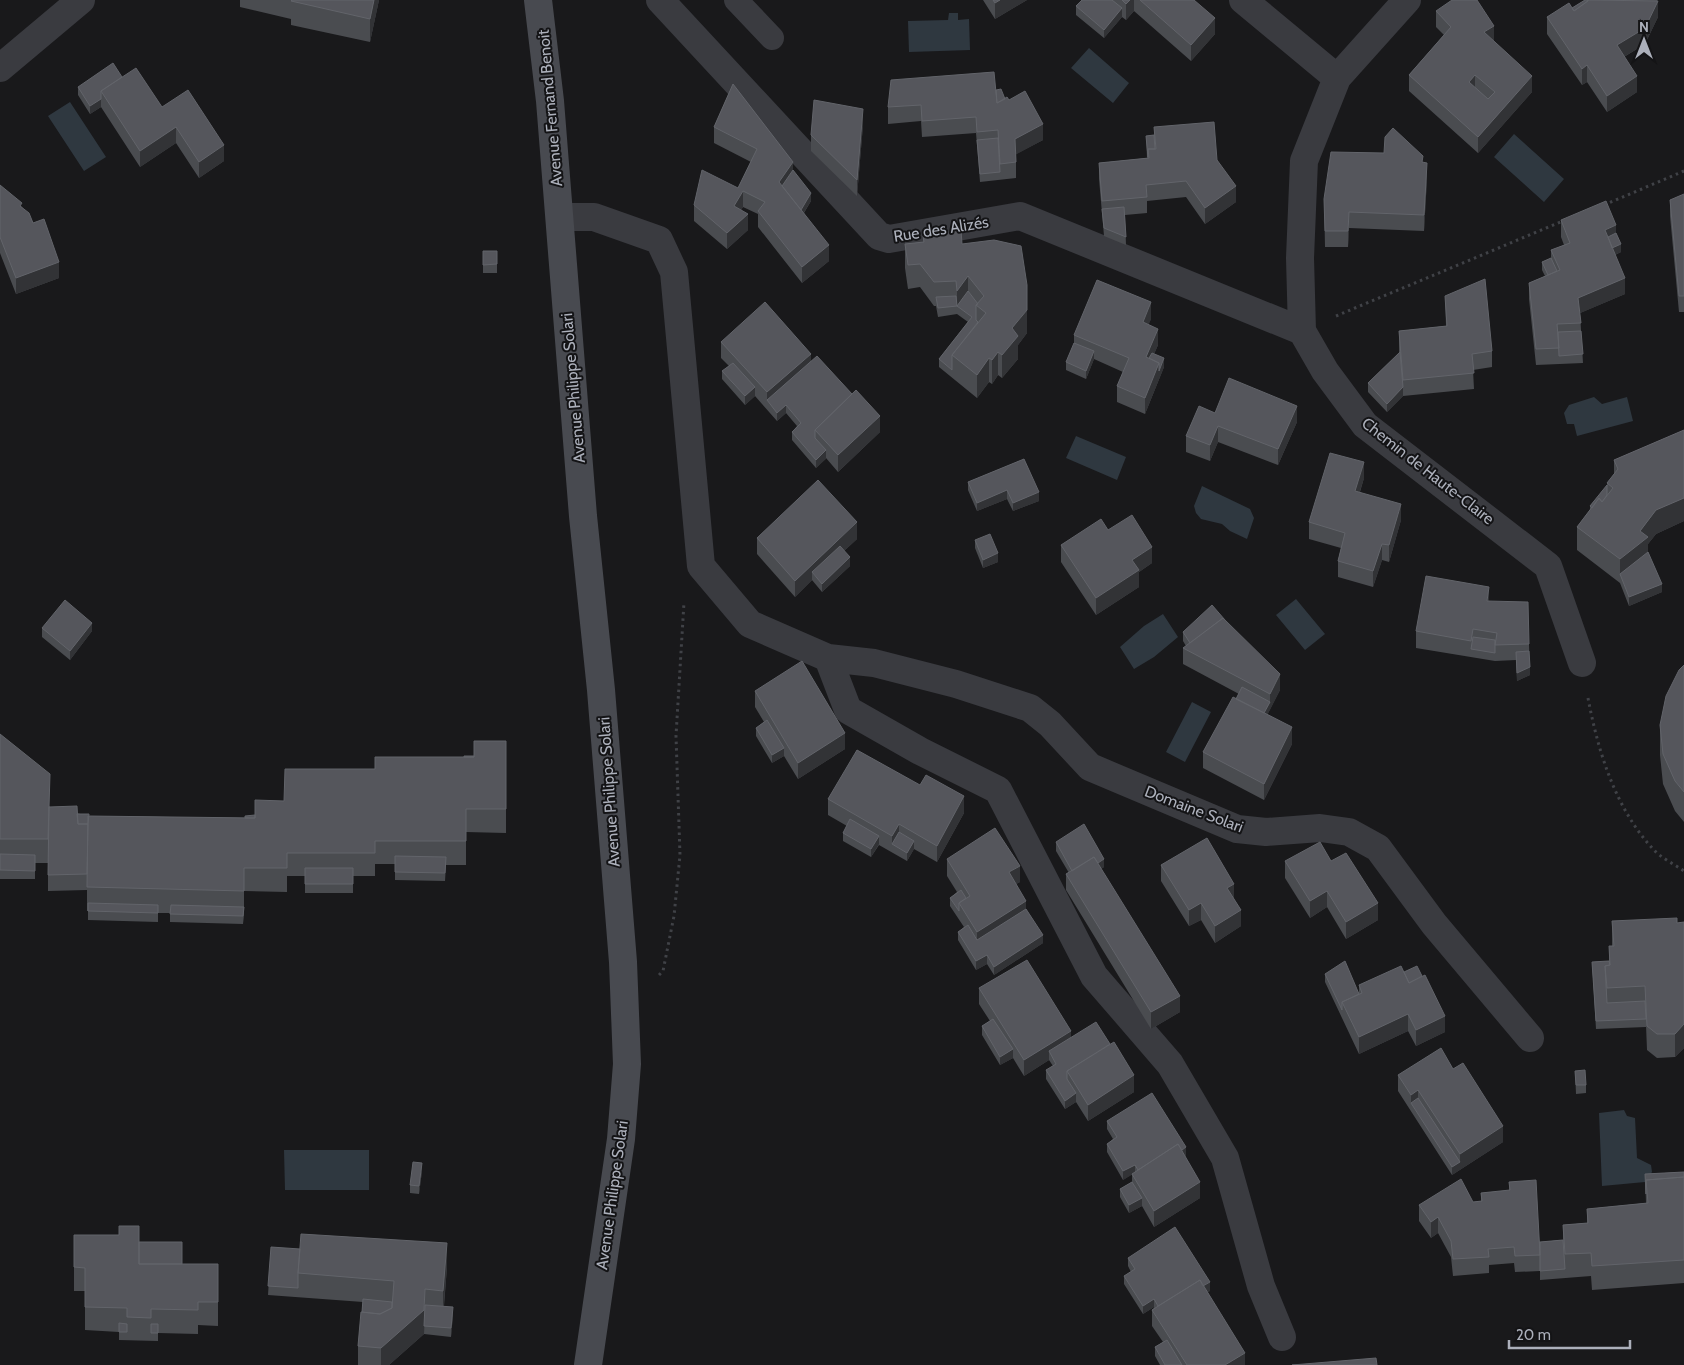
<svg xmlns="http://www.w3.org/2000/svg" width="1684" height="1365" font-family="Cabin,sans-serif">
<rect width="100%" height="100%" fill="#19191b"/>
<path fill="#2f3840" d="M949,13H958V20L969,19L970,50L909,52L908,21L948,20Z
M1089,48L1129,83L1113,103L1071,68Z
M70,102L106,157L84,171L48,116Z
M1514,134L1564,179L1544,202L1494,157Z
M1594,397L1602,404L1627,397L1633,421L1577,436L1574,424H1567L1564,413L1569,405Z
M1076,436L1126,457L1117,480L1066,458Z
M1202,486L1250,509L1254,518L1247,539L1230,531L1222,524L1201,519L1196,513L1194,506Z
M1296,599L1325,634L1305,650L1276,615Z
M1163,614L1178,637L1154,657L1134,669L1120,647L1144,626Z
M1192,702L1211,712L1185,762L1166,752Z
M1624,1110L1627,1116L1635,1118L1637,1158L1651,1165L1652,1172L1645,1182L1602,1186L1599,1113Z
M284,1150H369V1190H285Z"/>
<g fill="none" stroke-linecap="round" stroke-linejoin="round">
<path stroke="#404247" stroke-width="3" stroke-dasharray="2.5 4" stroke-linecap="butt" d="M1604,205L1684,171
M1336,316L1563,221
M1588,698C1598,751 1615,808 1653,849C1661,858 1674,864 1684,871
M659,975L663,971L674,916L680,855L676,736L684,602"/>
<path stroke="#3a3b40" stroke-width="24" d="M736,0L772,38"/>
<path stroke="#3a3b40" stroke-width="28" d="M660,0L879,236L889,239L1020,216L1302,331
M1243,0L1337,78
M1407,0L1337,78L1304,161L1300,258L1302,331L1325,371L1365,425L1548,566L1582,663
M0,68L81,0
M560,217H594L659,240L674,272L701,566L750,624L828,658L848,710L920,751L998,790L1094,976L1170,1064L1225,1158L1261,1286L1282,1337
M828,658L874,663L956,684L1030,708L1050,724L1090,767L1237,829L1266,832L1320,828L1349,832L1378,848L1434,924L1530,1038"/>
<path stroke="#484a50" stroke-width="28" d="M538,0L550,101L583,516L601,690L623,962L627,1064L621,1139L588,1365"/>
</g>
<path fill="#4a4c50" d="M240,0H379L370,42L291,25V19L240,7Z
M983,0H1027L995,19Z
M1082,0H1194L1215,34L1191,61L1134,11L1126,20L1122,17L1104,38L1076,15V6Z
M1585,0H1657L1658,17L1645,44L1624,57L1637,92L1607,112L1587,82L1582,85L1547,34V17L1572,8Z
M1436,11L1532,92L1478,153L1409,91V75L1444,35L1436,27Z
M122,77L162,107L224,161L199,178L176,143L140,167L101,107L90,114L78,95V87Z
M733,84L793,170L811,201L804,213L829,261L802,283L758,227V214L743,207L741,210L748,230L727,249L694,221V205L738,188L751,162L714,143V127Z
M996,90L1043,140L1016,154V178L980,182L976,133L922,137L921,121L888,124V107Z
M863,125L857,196L811,151V135Z
M1154,127L1217,160L1236,202L1205,224L1186,197L1147,201V213L1125,215L1126,245L1104,236L1099,179V163L1147,158L1146,136L1154,135Z
M1384,153L1423,162L1427,179L1424,231L1349,228L1348,247H1325L1324,199Z
M0,185L22,207L33,223L59,278L16,294L0,253Z
M1684,194V312H1679L1670,216V200Z
M1561,220L1616,233L1621,252L1615,255L1625,294L1580,313L1583,363L1536,365L1529,299V283L1545,276L1542,270V262L1551,258V250L1564,245L1561,237Z
M923,236L962,244L1027,333L1018,345V359L1002,378L998,375L992,384L989,382L977,398L939,367V359L968,322L957,314L938,317L936,306H934L920,287L908,289L905,268V244L923,242Z
M483,251H497V273H483Z
M1445,296L1492,351V367L1473,370L1474,389L1403,396L1387,412L1368,392V383L1399,353V331L1446,326Z
M1151,319L1148,325L1158,345L1154,354L1164,367L1145,414L1117,402V386L1123,372L1094,359L1086,379L1066,370V362L1074,343V335Z
M721,342L811,361L880,432L838,472L826,458L816,468L792,440V432L797,426L786,413L777,421L755,396L745,405L722,379V371L729,366L721,358Z
M1215,413L1297,422L1278,465L1218,442L1210,461L1186,452V436Z
M1684,430V521L1656,534L1648,544V552L1662,592L1629,606L1620,583L1577,550V527L1590,510V506L1607,485V483L1614,474V460Z
M1024,459L1039,501L1013,511L1007,499L977,511L968,490V482Z
M1364,478L1360,492L1401,520L1389,562L1382,560L1373,587L1338,577V561L1341,548L1309,539V522Z
M1108,530L1152,563L1139,572V587L1096,615L1061,562V545Z
M757,538L857,539L844,551L850,566L822,592L812,580L795,597L757,554Z
M975,540L998,562L983,568L975,548Z
M1489,601L1529,644L1530,675L1517,681L1516,660L1495,661L1416,648V631Z
M42,628L92,631L70,660L42,637Z
M1183,632L1280,690L1267,715L1292,744L1264,800L1203,768V752L1239,694L1183,664V648L1186,646L1183,641Z
M1684,665V822L1675,811L1663,784L1660,755V725Z
M755,691L845,749L798,779L784,756L772,763L756,736V728L764,722L755,707Z
M0,734L50,807L89,816L245,818L255,815L284,801L375,769L474,756L506,741V833L466,832V865H446L445,881L395,880V864H375V876H353V893H305V876H287V892L244,891V915L243,924L170,922V913H158V922L88,920V911H87V890L48,891V863H35V879H0Z
M828,799L964,813L937,862L914,849L907,861L879,845L871,857L843,841V833L847,826L828,815Z
M1056,842L1104,867L1101,869L1180,1012L1151,1029L1066,890V874L1069,873L1056,851Z
M947,859L1020,882L1016,884L1026,909L1043,943L994,975L987,964L976,970L958,940V932L964,927L950,906V898L957,892L947,876Z
M1285,861H1331L1378,920L1346,939L1327,907L1310,918L1285,878Z
M1161,865L1234,899L1241,926L1215,943L1201,920L1189,926L1161,881Z
M1612,921L1677,923L1684,922V1048L1675,1057L1657,1058L1647,1050L1646,1025V1027L1596,1029L1592,962L1609,961V946H1612Z
M1404,972L1445,1032L1416,1046L1408,1031L1359,1054L1325,982V974L1359,993V985Z
M979,988L1071,1038L1134,1092L1088,1121L1076,1102L1065,1109L1046,1079V1070L1053,1066L1049,1060L1024,1076L1013,1058L1000,1065L982,1035V1026L990,1021L979,1004Z
M1575,1071L1586,1085V1093L1576,1094Z
M1398,1075L1503,1142L1452,1175L1398,1091Z
M1107,1121L1186,1155L1185,1156L1200,1198L1154,1227L1142,1206L1129,1213L1120,1197V1189L1132,1182V1174L1123,1180L1107,1152V1144L1113,1139L1107,1129Z
M422,1171L419,1194L410,1193V1185Z
M1684,1172V1283L1592,1290L1591,1276L1540,1280V1271L1515,1272L1514,1263L1489,1265V1273L1453,1276L1451,1257L1438,1233L1431,1238L1419,1221V1205L1473,1202L1481,1201V1193L1509,1191V1182L1540,1242L1563,1240V1225L1587,1223V1209L1646,1203L1645,1174Z
M74,1235H119L139,1242L182,1264H218V1326L198,1325V1334L158,1333V1341L119,1340V1332L85,1330V1291H74Z
M271,1247L447,1267L444,1306L453,1315L451,1337L424,1334L389,1365H358V1346L363,1302L268,1295Z
M1128,1258L1210,1291L1207,1292L1245,1365H1160L1155,1356V1347L1163,1342L1152,1326V1310L1154,1308V1307L1143,1314L1124,1284V1276L1131,1272L1128,1266Z"/>
<path fill="#323336" d="M374,0H379L370,42V19Z
M1000,0H1027L995,19V3Z
M1130,0H1134V11L1126,20V4Z
M1658,1V17L1645,44L1617,61V45Z
M1122,8V17L1104,38V30Z
M1215,18V34L1191,61V45Z
M1494,26V42L1484,32Z
M1587,65V82L1582,85V69Z
M1475,75V91L1469,82Z
M1532,76V92L1478,153V137Z
M1637,76V92L1607,112V96Z
M101,99V107L90,114V106Z
M863,109V125L857,196V180Z
M1043,124V140L1015,155V139Z
M176,127V143L140,167V151Z
M224,145V161L199,178V162Z
M793,162V178L782,194L779,182Z
M1427,163V179L1424,231V215Z
M1236,186V202L1205,224V208Z
M743,191V207L734,222V206Z
M811,193V201L798,222V214Z
M1349,212V228L1348,247V231Z
M748,214V230L727,249V233Z
M1616,225V241L1605,238V230Z
M1621,244V252L1610,257V249Z
M829,245V261L802,283V267Z
M59,262V278L16,294V278Z
M968,276V300L957,306V291Z
M1625,278V294L1578,314V298Z
M1151,302V319L1143,338V322Z
M1027,310V333L1018,345V359L1002,378V355L1012,328Z
M1158,329V345L1149,366L1146,357Z
M1094,351V359L1086,379V371Z
M998,352V375L992,384V360Z
M811,354V370L767,400V392Z
M989,358V382L977,398V375Z
M1164,358V367L1145,414V398L1159,363Z
M755,387V396L745,405V396Z
M1403,387V396L1387,412V404Z
M786,405V413L777,421V413Z
M1297,406V422L1278,465V449Z
M880,416V432L838,472V455Z
M1218,426V442L1210,461V445Z
M826,450V459L816,468V460Z
M1364,462V478L1355,507V491Z
M1007,490V499L977,511V503Z
M1039,492V501L1013,511V503Z
M1684,498V521L1656,534L1648,544V560L1620,574V583V559L1656,510Z
M1401,504V520L1389,562V545Z
M857,522V539L816,577L812,572V580L795,597V581Z
M1382,544V560L1373,587V571Z
M1152,547V563L1139,572V587L1096,615V598L1132,560Z
M998,553V562L983,568V560Z
M850,557V566L822,592V584Z
M1662,584V592L1629,606V597Z
M1489,587V604L1487,601Z
M92,623V631L70,660V651Z
M1530,667V675L1517,681V673Z
M1280,674V690L1270,710V694Z
M1270,702V710L1260,727V719Z
M1292,727V744L1264,800V784Z
M845,733V749L798,779V763Z
M784,748V756L772,763V755Z
M964,796V813L937,862V846Z
M899,824V840L892,844V836Z
M879,836V844L871,857V849Z
M914,841V849L907,861V853Z
M1104,859V867L1076,885V877Z
M1020,866V882L1009,888V872Z
M1234,884V900L1227,888Z
M1327,891V907L1310,918V901Z
M1026,901V917L977,948V932Z
M1201,903V920L1189,926V910Z
M1378,903V920L1346,939V922Z
M1241,910V926L1215,943V926Z
M1043,935V943L994,975V967Z
M987,955V964L976,970V961Z
M1180,996V1012L1151,1029V1012Z
M1408,1014V1031L1359,1054V1037Z
M1445,1016V1032L1416,1046V1030Z
M1684,1024V1048L1675,1057V1034Z
M1071,1031V1047L1049,1051V1060L1024,1076V1060Z
M1013,1049V1058L1000,1065V1057Z
M1134,1075V1092L1088,1121V1105Z
M1418,1090V1106L1411,1103V1095Z
M1076,1093V1102L1065,1109V1101Z
M1503,1126V1142L1452,1175V1167L1460,1162V1154Z
M1186,1147V1155L1142,1184V1176Z
M422,1163V1171L419,1194V1186Z
M1135,1165V1173L1123,1180V1171Z
M1200,1182V1198L1154,1227V1211Z
M1142,1198V1206L1129,1213V1205Z
M1438,1217V1233L1431,1238V1222Z
M447,1243V1267L443,1314V1291Z
M1210,1282V1291L1161,1320V1311Z
M425,1289V1313L424,1334L389,1365H381V1348Z
M1154,1299V1307L1143,1314V1306Z
M453,1307V1315L451,1337V1328Z
M1245,1353V1365H1225Z"/>
<path fill="#55565c" stroke="#62646a" fill-rule="evenodd" d="M292,0H374L370,19L291,1Z
M993,0H1000L995,3Z
M1082,0H1112L1122,8L1104,30L1076,6Z
M1122,0H1130L1126,4Z
M1140,0H1194L1215,18L1191,45Z
M1452,0H1477L1494,26L1484,32L1532,76L1478,137L1409,75L1451,27L1436,11ZM1475,75L1495,92L1488,99L1469,82Z
M1585,0H1587L1588,1L1574,11L1572,8Z
M1589,0L1658,1L1645,28L1617,45L1637,76L1607,96L1587,65L1582,69L1547,17L1569,3L1574,11Z
M113,63L122,77L101,91V99L90,106L78,87Z
M136,68L162,107L188,90L224,145L199,162L176,127L140,151L101,91Z
M994,72L997,103L1007,97L1009,100L1025,91L1043,124L1015,139L1016,162L1000,164L998,130L977,132L976,117L922,121L921,105L888,107L891,80Z
M733,84L793,162L779,182L829,245L802,267L758,211L765,202L743,191L734,206L748,214L727,233L694,205L702,170L738,188L757,149L714,127Z
M1001,89L1005,99L997,103L996,90Z
M814,100L863,109L857,180L811,135Z
M1214,122L1217,160L1236,186L1205,208L1186,181L1146,185L1147,197L1102,201L1099,163L1149,158L1148,149H1156L1154,127Z
M1393,128L1423,156L1422,162L1427,163L1424,215L1349,212L1348,231H1325L1324,199L1331,152L1384,153L1385,137Z
M1154,135L1155,149H1148V157L1146,136Z
M998,138L1000,172L980,174L977,140Z
M793,170L811,193L801,210L782,186Z
M0,185L22,203L20,206L29,213L33,223L44,219L59,262L16,278L0,237Z
M1684,194V296H1679L1670,200Z
M1606,201L1616,225L1605,230L1625,278L1578,298L1581,323L1557,324L1559,348L1536,349L1529,283L1560,270L1551,250L1570,243L1561,220Z
M1124,207L1126,237L1104,228L1102,209Z
M961,230L962,244L994,240L1021,246L1027,285V310L1012,328L1018,336L1002,355L998,352L992,360L989,358L977,375L952,355L986,313L976,305L984,296L968,276L957,291L956,281L934,282L920,264L908,265L905,244L924,242L923,236Z
M1616,233L1621,244L1612,248L1608,237Z
M483,251H497V264L483,265Z
M1551,258L1557,271L1548,275L1542,262Z
M1485,279L1492,351L1472,354L1474,373L1403,380L1399,331L1447,326L1445,296Z
M1097,280L1151,302L1143,322L1158,329L1146,357L1159,363L1145,398L1117,386L1129,358L1074,335Z
M968,291L978,304L976,305V320L978,322L952,355V370L939,359L972,317L957,306Z
M956,296L957,306L938,308L936,297Z
M765,302L811,354L767,392L721,342Z
M1581,331L1583,354L1559,356L1558,332Z
M1074,343L1094,351L1086,371L1066,362Z
M1400,352L1403,387L1387,404L1368,383Z
M1152,353L1164,358L1159,371V363L1149,358Z
M817,356L852,394L815,430V438L826,450L816,460L792,432L801,423L786,405L777,413L767,400Z
M733,363L755,387L745,396L722,371Z
M1229,378L1297,406L1278,449L1218,426L1210,445L1186,436L1199,406L1215,413Z
M856,390L880,416L838,455L815,430Z
M1684,430V498L1656,510L1640,531L1648,537L1620,559L1577,527L1599,498L1602,502L1613,488L1607,483L1618,469L1614,460Z
M1330,453L1364,462L1355,491L1401,504L1389,545L1382,544L1373,571L1338,561L1345,533L1309,522Z
M1024,459L1039,492L1013,503L1007,490L977,503L968,482Z
M818,480L857,522L795,581L757,538Z
M1607,485V495L1602,502L1599,498L1592,508L1590,506Z
M1132,515L1152,547L1132,560L1139,570L1096,598L1061,545L1101,519L1108,530Z
M990,534L998,553L983,560L975,540Z
M840,546L850,557L822,584L812,572Z
M1648,552L1662,584L1629,597L1620,574Z
M1426,576L1489,587L1487,601L1528,602L1529,644L1495,645L1497,633L1473,629L1471,641L1416,631Z
M65,600L92,623L70,651L42,628Z
M1212,605L1225,620L1223,618L1190,643L1183,632Z
M1223,618L1280,674L1270,694L1183,648Z
M1473,637L1495,640V653L1471,649Z
M1529,651L1530,667L1517,673L1516,652Z
M802,661L845,733L798,763L755,691Z
M1684,665V792L1675,781L1663,754L1660,725L1666,696L1679,670Z
M1242,687L1270,702L1264,713L1236,699Z
M1233,697L1292,727L1264,784L1203,752Z
M767,720L784,748L772,755L756,728Z
M0,734L50,774L48,839H0Z
M474,741H506V809H466V841H375V853H287V868H244V891L87,887L88,816L255,818V800L284,801L285,769H375V757H474Z
M857,750L920,785L926,775L964,796L937,846L899,824L892,836L828,799Z
M464,756H474V757H464Z
M77,806L78,824H88L87,874L48,875L49,807Z
M77,814H89L88,824H78Z
M255,815V818H245V816Z
M850,819L879,836L871,849L843,833Z
M1084,824L1104,859L1098,863L1094,857L1072,871L1056,842Z
M995,828L1020,866L1009,872L1026,901L977,932L959,903L970,896L947,859Z
M899,832L914,841L907,853L892,844Z
M1207,838L1234,884L1227,888L1241,910L1215,926L1201,903L1189,910L1161,865Z
M1320,842L1331,861L1346,853L1378,903L1346,922L1327,891L1310,901L1285,861Z
M0,854L35,855V871L0,870Z
M395,856L446,857L445,873L395,872Z
M1094,857L1180,996L1151,1012L1066,874Z
M305,868H353V884H305Z
M961,890L966,898L959,903V911L950,898Z
M88,903L158,905V913L88,911Z
M171,905L244,907L243,916L170,914Z
M1026,909L1043,935L994,967L987,955L976,961L958,932L968,925L977,940Z
M1677,918V923L1684,922V1024L1675,1034H1657L1647,1026L1645,986L1607,988L1605,966L1610,965L1609,946H1614L1612,921Z
M1027,960L1071,1031L1024,1060L979,988Z
M1345,961L1359,994L1342,1002V1010L1325,974Z
M1609,961L1610,965L1605,966L1607,1003L1645,1001L1646,1019L1596,1021L1592,962Z
M1401,966L1409,983L1425,975L1445,1016L1416,1030L1408,1014L1359,1037L1342,1002L1362,993L1359,985Z
M1417,966L1422,976L1409,983L1404,972Z
M993,1019L1013,1049L1000,1057L982,1026Z
M1096,1022L1110,1044L1067,1071V1079L1076,1093L1065,1101L1046,1070L1056,1064L1049,1051Z
M1114,1042L1134,1075L1088,1105L1067,1071Z
M1441,1048L1453,1069L1463,1063L1503,1126L1460,1154L1418,1090L1411,1095L1398,1075Z
M1585,1070L1586,1085H1576L1575,1071Z
M1152,1093L1186,1147L1182,1150L1178,1144L1138,1170L1135,1165L1123,1171L1107,1144L1117,1137L1107,1121Z
M1418,1098L1460,1162L1452,1167L1411,1103Z
M1178,1144L1200,1182L1154,1211L1132,1174Z
M413,1162L422,1163L419,1186L410,1185Z
M1684,1172V1177L1646,1180V1194L1645,1174Z
M1684,1177V1260L1592,1266L1591,1253L1565,1254L1563,1225L1588,1223L1587,1209L1648,1203L1646,1180Z
M1461,1179L1473,1202L1482,1201L1481,1193L1510,1190L1509,1182L1536,1180L1540,1255L1515,1256L1514,1247L1488,1249L1489,1257L1453,1259L1451,1241L1438,1217L1431,1222L1419,1205Z
M1132,1182L1142,1198L1129,1205L1120,1189Z
M119,1226H139V1264H218V1302H198V1310L151,1309V1318L127,1317V1308L85,1307V1268L74,1267V1235H119Z
M1175,1227L1210,1282L1203,1286L1200,1280L1158,1306L1154,1299L1143,1306L1124,1276L1135,1269L1128,1258Z
M301,1234L447,1243L443,1291L425,1289L424,1310L381,1348L358,1346L361,1312L380,1314L392,1308L394,1281L298,1273Z
M1563,1240L1565,1269L1540,1271V1242Z
M139,1242H182V1264H139Z
M271,1247L300,1249L298,1273V1288L268,1286Z
M1200,1280L1245,1353L1225,1365H1187L1152,1310Z
M363,1299L392,1302V1308L380,1314L362,1312Z
M425,1305L453,1307L451,1328L424,1326Z
M119,1323L127,1324V1332H119Z
M151,1324H158V1333H151Z
M1167,1340L1182,1365H1165L1155,1347Z
M1376,1358L1377,1365H1292Z"/>
<g text-anchor="middle" dominant-baseline="central" stroke-width="4" stroke-linejoin="round" paint-order="stroke">
<g font-size="16" fill="#acb0bb" stroke="#141416">
<text transform="translate(550 108) rotate(-95)">Avenue Fernand Benoit</text>
<text transform="translate(941 229) rotate(-9)">Rue des Alizés</text>
<text transform="translate(573 388) rotate(-95)">Avenue Philippe Solari</text>
<text transform="translate(1428 471) rotate(38)">Chemin de Haute-Claire</text>
<text transform="translate(609 792) rotate(-94)">Avenue Philippe Solari</text>
<text transform="translate(1194 809) rotate(21)">Domaine Solari</text>
<text transform="translate(612 1195) rotate(-82)">Avenue Philippe Solari</text>
</g>
</g>
<g transform="translate(1644 40)" stroke="#141416" stroke-width="4" paint-order="stroke">
<path d="M0-4L9 19L0 12L-9 19Z" fill="#acb0bb"/>
<text y="-8" font-size="14" font-weight="bold" text-anchor="middle" fill="#acb0bb">N</text>
</g>
<path d="M1509 1340v8h121v-8" fill="none" stroke="#acb0bb" stroke-width="2.5"/>
<text x="1516" y="1340" font-size="15" fill="#acb0bb" stroke="#141416" stroke-width="4" paint-order="stroke">20 m</text>
</svg>
